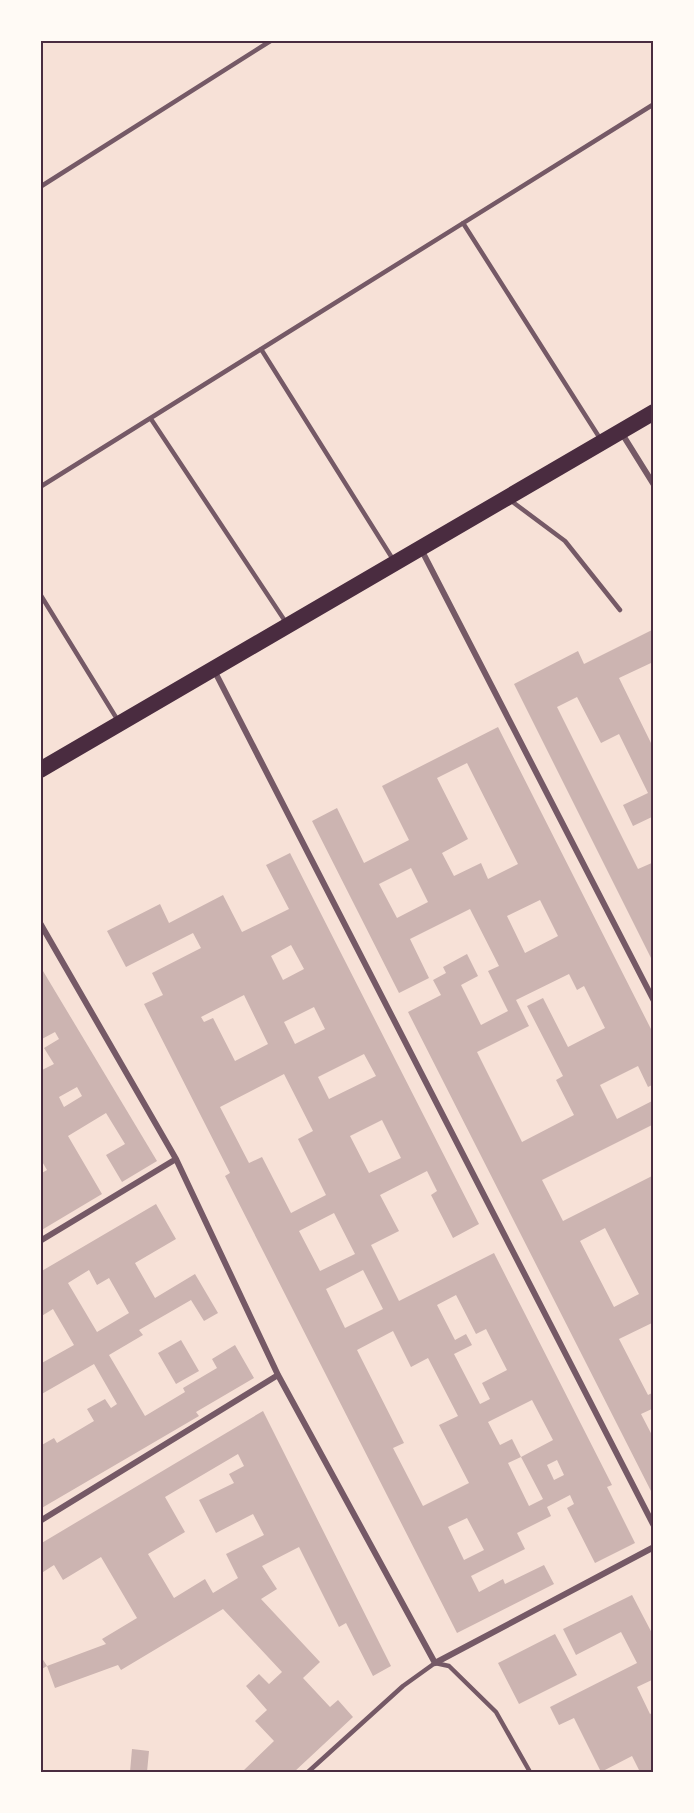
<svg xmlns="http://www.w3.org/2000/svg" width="694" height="1813" font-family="'Roboto Condensed',sans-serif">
<rect width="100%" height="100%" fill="#f7e1d7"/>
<path fill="#ccb4b1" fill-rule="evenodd" d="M654,629V668L651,663L619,678L651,743L654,742V816L633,826L623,805L648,793L619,734L601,743L577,697L557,707L638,869L654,862V964L514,684L578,651L584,664Z
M498,727L654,1035V1084L648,1087L638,1066L600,1085L617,1119L654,1100V1124L542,1180L563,1221L654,1175V1322L619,1339L648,1395L654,1392V1408L641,1414L654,1439V1497L408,1012L441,995L433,980L446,973L443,967L467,954L478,976L461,985L481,1025L508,1011L488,971L499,966L470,909L410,939L429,978L399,993L312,821L337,808L364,863L409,840L382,786ZM467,763L518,864L488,879L481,863L454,876L442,853L468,839L437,778ZM411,868L428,902L397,918L379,884ZM540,900L558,936L525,953L507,916ZM569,974L577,990L584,986L605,1028L568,1047L543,998L527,1006L563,1076L556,1080L574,1115L522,1142L477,1052L529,1026L516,1000ZM605,1228L639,1294L614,1307L580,1241Z
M290,853L479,1224L453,1238L431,1195L437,1191L427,1171L380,1195L399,1231L371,1245L399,1301L494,1253L612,1485L607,1487L635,1543L595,1563L567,1508L574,1504L570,1495L547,1507L551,1516L517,1533L525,1549L471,1576L479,1592L503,1579L505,1584L544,1565L554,1584L457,1633L225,1176L230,1173L144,1004L163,995L152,973L201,948L193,933L126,967L107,931L160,904L169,923L223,895L242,932L289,909L266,865ZM291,945L304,969L283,980L271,956ZM244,995L268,1044L235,1061L213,1018L204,1022L201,1017ZM314,1007L325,1029L295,1044L284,1022ZM364,1054L376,1076L329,1099L318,1077ZM284,1074L313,1131L298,1139L326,1195L291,1213L262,1157L249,1163L220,1107ZM382,1120L401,1158L369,1173L350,1136ZM334,1213L355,1254L320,1271L299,1231ZM363,1270L383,1309L345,1328L326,1289ZM456,1295L476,1334L486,1329L507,1370L482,1383L490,1399L480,1404L454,1354L472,1345L466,1334L455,1340L437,1305ZM393,1331L411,1367L428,1358L458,1416L439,1425L469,1483L423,1506L393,1448L404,1443L357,1350ZM532,1400L553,1440L521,1457L512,1439L500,1445L488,1422ZM521,1457L543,1499L529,1506L508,1463ZM557,1460L564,1475L554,1480L547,1465ZM467,1518L484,1550L464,1560L448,1527Z
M40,966L157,1161L122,1182L106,1155L125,1144L106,1113L68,1136L102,1194L40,1231V1174L47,1170L40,1158V1071L54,1064L44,1048L59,1039L55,1032L40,1040ZM77,1087L82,1096L64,1107L59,1097Z
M156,1204L176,1239L135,1263L155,1298L195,1274L218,1313L204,1321L191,1300L139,1330L143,1335L109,1355L145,1416L185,1392L183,1388L217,1368L212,1359L235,1345L254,1378L196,1412L199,1416L40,1509V1446L54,1438L57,1443L94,1421L87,1409L105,1399L111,1408L117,1404L94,1364L40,1395V1364L74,1345L53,1309L40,1317V1272ZM89,1270L97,1285L109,1278L129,1313L97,1332L68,1283Z
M181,1340L199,1371L176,1384L158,1353Z
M263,1411L391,1666L373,1676L346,1623L339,1627L299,1547L262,1566L277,1589L261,1599L320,1662L303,1678L330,1707L338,1700L353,1717L294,1772H246L244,1770L274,1741L255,1721L267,1710L246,1686L259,1674L269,1684L282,1672L223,1609L121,1670L118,1665L55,1688L47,1666L106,1644L102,1639L137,1618L101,1557L63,1580L54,1565L40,1574V1544ZM238,1454L244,1466L229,1474L234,1483L199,1500L216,1533L253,1514L264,1535L226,1554L238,1578L213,1593L205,1579L174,1598L148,1554L185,1532L165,1497Z
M632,1595L654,1637V1679L637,1687L650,1714L654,1712V1772H640L632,1756L601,1772L574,1718L559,1725L550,1707L637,1663L621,1632L576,1655L563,1629Z
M555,1634L577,1675L519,1704L498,1663Z
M40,1655L47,1666L40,1670Z
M132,1749L149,1751L147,1772H130Z"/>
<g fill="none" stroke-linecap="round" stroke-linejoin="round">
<path stroke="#755966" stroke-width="4.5" d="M40,187L272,40
M463,223L601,440
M261,349L394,561
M151,419L287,624
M40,487L654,104
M510,500L565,541L620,610
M40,594L117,719
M308,1772L403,1686L435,1663L449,1666L496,1712L530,1772"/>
<path stroke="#755966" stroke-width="6" d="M621,432L654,485
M421,549L654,1001
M214,670L654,1526
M40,923L176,1159L278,1375L435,1663L654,1547
M40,1241L176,1159
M40,1521L278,1375"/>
<path stroke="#4a2c40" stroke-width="16" d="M40,770L654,412"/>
</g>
<rect width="694" height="1813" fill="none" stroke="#fffaf5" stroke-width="84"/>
<rect x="42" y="42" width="610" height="1729" fill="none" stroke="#4a2c40" stroke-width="2"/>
</svg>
